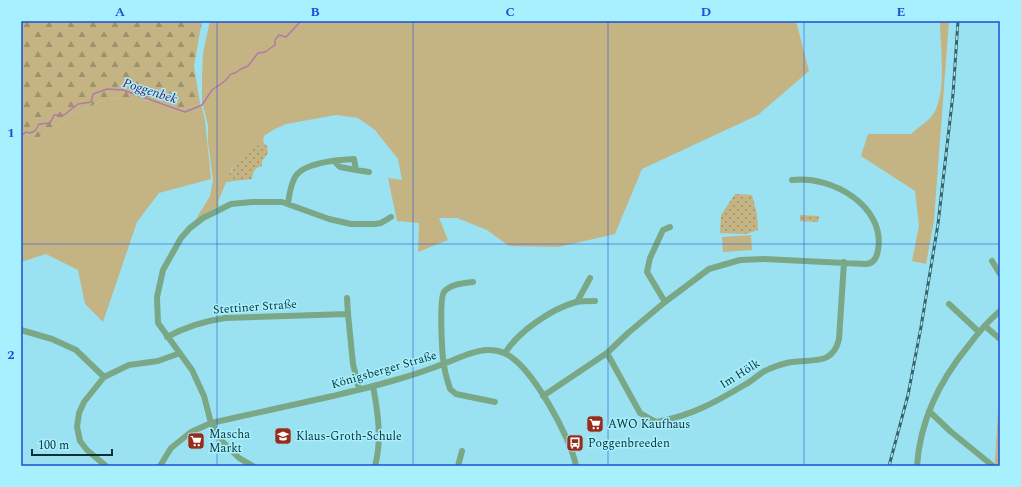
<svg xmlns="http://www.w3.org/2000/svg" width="1021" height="487" font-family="Spectral,serif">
<defs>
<pattern id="forest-firs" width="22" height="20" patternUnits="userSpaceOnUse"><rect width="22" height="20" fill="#c4b383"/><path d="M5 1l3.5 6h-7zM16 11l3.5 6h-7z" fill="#9e926c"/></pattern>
<pattern id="park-dots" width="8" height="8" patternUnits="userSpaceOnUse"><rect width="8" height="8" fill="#c4b383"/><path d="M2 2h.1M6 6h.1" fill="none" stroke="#9e926c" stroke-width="1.8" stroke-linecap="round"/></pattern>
</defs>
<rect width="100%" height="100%" fill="#9ae2f1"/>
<path fill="#c4b383" d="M210,21H796L809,71L758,115L642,169L615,234L558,247L509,246L487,230L457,218H439L448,240L418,252L419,223L397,221L388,178L402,180L398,159L375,130L358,118L336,115L286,124L273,130L264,136L263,142L241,159L231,170L218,202L219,206L196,219L210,196L213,180L208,143V125L202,102V78L203,53Z
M940,21H949L934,220L926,264L912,261L919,226L915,191L861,156L868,134H911C917,128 930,120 934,113C947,91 940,46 940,21Z
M107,98L156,101L184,109L200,103L202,108L205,120L211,179L159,193L137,222L103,322L85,304L78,270L46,254L21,262V130L36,139L69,117Z
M751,235L752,250L723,252L722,237Z
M998,414H1000V466H996L995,461Z"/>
<path fill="url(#forest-firs)" d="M21,21H202L194,66L200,103L184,109L156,101L107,98L69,117L36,139L21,130Z"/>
<path fill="url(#park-dots)" d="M263,142L267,146L268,153L262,161V166C254,168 253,172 252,179L225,182C234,163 245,154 263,142Z
M735,194L752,195L757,214L758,230L746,234L720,233L721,215Z
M800,215L819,216L818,222L800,221Z"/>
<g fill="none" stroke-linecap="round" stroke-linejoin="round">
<path stroke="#b27aab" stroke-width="1.5" d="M21,136L26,132L30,133L35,131L39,124L50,123L54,115H64L78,104L91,102L93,94L107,89L123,90L185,112L202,105L212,90L225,81L231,74L235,73L241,69L248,66L258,53L265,52L275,45V40L279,35L286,37L301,21H304"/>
<path stroke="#7aa785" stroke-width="6" d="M356,170L369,172
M288,204C289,195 291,185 295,177C304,162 338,160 354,159L356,170L340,167L334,161
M992,261L1000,274
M473,282C464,283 450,284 444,292C439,299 442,355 444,365C445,374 448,382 450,389L456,394L495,402
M347,298L348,314
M577,302L590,278
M665,302L647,272L650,258L663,230L670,227
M949,304L979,332
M985,326L1000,339
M21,330L52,339L76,350L104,377
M167,337C185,327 205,321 225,318L348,314L353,364L359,389
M505,353C518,332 551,309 576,302C582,301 589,301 595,301
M607,353L640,413L656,422C691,416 716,402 746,384C754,380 760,372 769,369C776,366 785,363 792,362C814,359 833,365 839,339L844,262
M373,386C378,412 382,441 375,466
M543,396L607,353L628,333L665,302L709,269L740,260L764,259L865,264C874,264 877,257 878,250C886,206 831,175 792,180
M929,411L950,431L993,466
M106,466L87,450L80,441L77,427L79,413L84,402L104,377L129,365L158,361L180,353
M160,466L171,448L191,432L211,423C252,414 292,405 333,396C370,387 408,378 443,364C462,357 484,344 504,353C531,364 571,438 576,466
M253,466L239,458L223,442L211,423L204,396L192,370L158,323L157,297L163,270L181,238L190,228L203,218L231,204L252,202H282L329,219L351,224H375L381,223L391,217
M458,466L462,451
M917,466C920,420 940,380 969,345C978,333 988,321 1000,311"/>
<defs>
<path id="rail" d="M889,466L908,395L921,327L938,224L953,94L958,21"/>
</defs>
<use href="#rail" stroke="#38636b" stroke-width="3"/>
<use href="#rail" stroke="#a7f0fe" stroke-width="1.5" stroke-dasharray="4.5" stroke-linecap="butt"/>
</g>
<path fill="none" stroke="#1d4ed8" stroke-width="1" stroke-opacity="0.55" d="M217,21V466M413,21V466M608,21V466M804,21V466M21,244H1000"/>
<defs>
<symbol id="supermarket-square" viewBox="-11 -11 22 22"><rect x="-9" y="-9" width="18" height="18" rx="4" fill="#962c1c" stroke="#a7f0fe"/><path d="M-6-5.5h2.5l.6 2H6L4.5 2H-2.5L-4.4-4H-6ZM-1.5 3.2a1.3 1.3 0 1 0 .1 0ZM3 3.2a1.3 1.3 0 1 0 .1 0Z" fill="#fff"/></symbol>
<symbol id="school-square" viewBox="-11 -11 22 22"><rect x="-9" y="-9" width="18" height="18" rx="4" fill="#962c1c" stroke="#a7f0fe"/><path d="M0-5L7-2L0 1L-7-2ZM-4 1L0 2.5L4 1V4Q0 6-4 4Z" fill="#fff"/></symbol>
<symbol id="bus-square" viewBox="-11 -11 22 22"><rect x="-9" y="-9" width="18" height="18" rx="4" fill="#962c1c" stroke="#a7f0fe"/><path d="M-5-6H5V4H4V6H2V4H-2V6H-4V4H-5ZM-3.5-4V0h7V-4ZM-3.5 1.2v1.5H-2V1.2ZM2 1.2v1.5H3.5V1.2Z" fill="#fff"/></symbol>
</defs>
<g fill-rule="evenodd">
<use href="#supermarket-square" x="585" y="414" width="20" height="20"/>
<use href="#school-square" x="273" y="426" width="20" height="20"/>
<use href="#supermarket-square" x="186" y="431" width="20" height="20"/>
<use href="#bus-square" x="565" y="433" width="20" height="20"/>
</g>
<g text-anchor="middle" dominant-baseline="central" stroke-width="3" stroke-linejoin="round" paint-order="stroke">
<g font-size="12" fill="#102f34" stroke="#a7f0fe">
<text transform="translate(255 307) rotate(-4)">Stettiner Straße</text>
<text transform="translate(384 370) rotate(-16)">Königsberger Straße</text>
<text transform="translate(740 374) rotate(-32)">Im Hölk</text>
</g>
<g font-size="12" fill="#102f34" stroke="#a7f0fe" text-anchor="start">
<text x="608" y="424">AWO Kaufhaus</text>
<text x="209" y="434">Mascha<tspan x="209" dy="14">Markt</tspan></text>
<text x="296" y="436">Klaus-Groth-Schule</text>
<text x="588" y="443">Poggenbreeden</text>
</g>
<g font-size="13" font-style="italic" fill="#561151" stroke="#a7f0fe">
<text transform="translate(150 91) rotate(18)">Poggenbek</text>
</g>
</g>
<rect width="1021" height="487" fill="none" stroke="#a7f0fe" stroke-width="44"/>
<path d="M32 449v6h80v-6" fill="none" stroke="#102f34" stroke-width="2"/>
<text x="38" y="449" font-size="12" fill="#102f34" stroke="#a7f0fe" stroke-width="3" paint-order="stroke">100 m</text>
<rect x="22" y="22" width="977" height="443" fill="none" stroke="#1d4ed8" stroke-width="1.5"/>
<g font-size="13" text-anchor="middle" font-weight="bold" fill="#1d4ed8">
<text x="120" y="16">A</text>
<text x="315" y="16">B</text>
<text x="510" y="16">C</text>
<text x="706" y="16">D</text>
<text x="901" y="16">E</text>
<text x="11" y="137">1</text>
<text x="11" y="359">2</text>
</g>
</svg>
